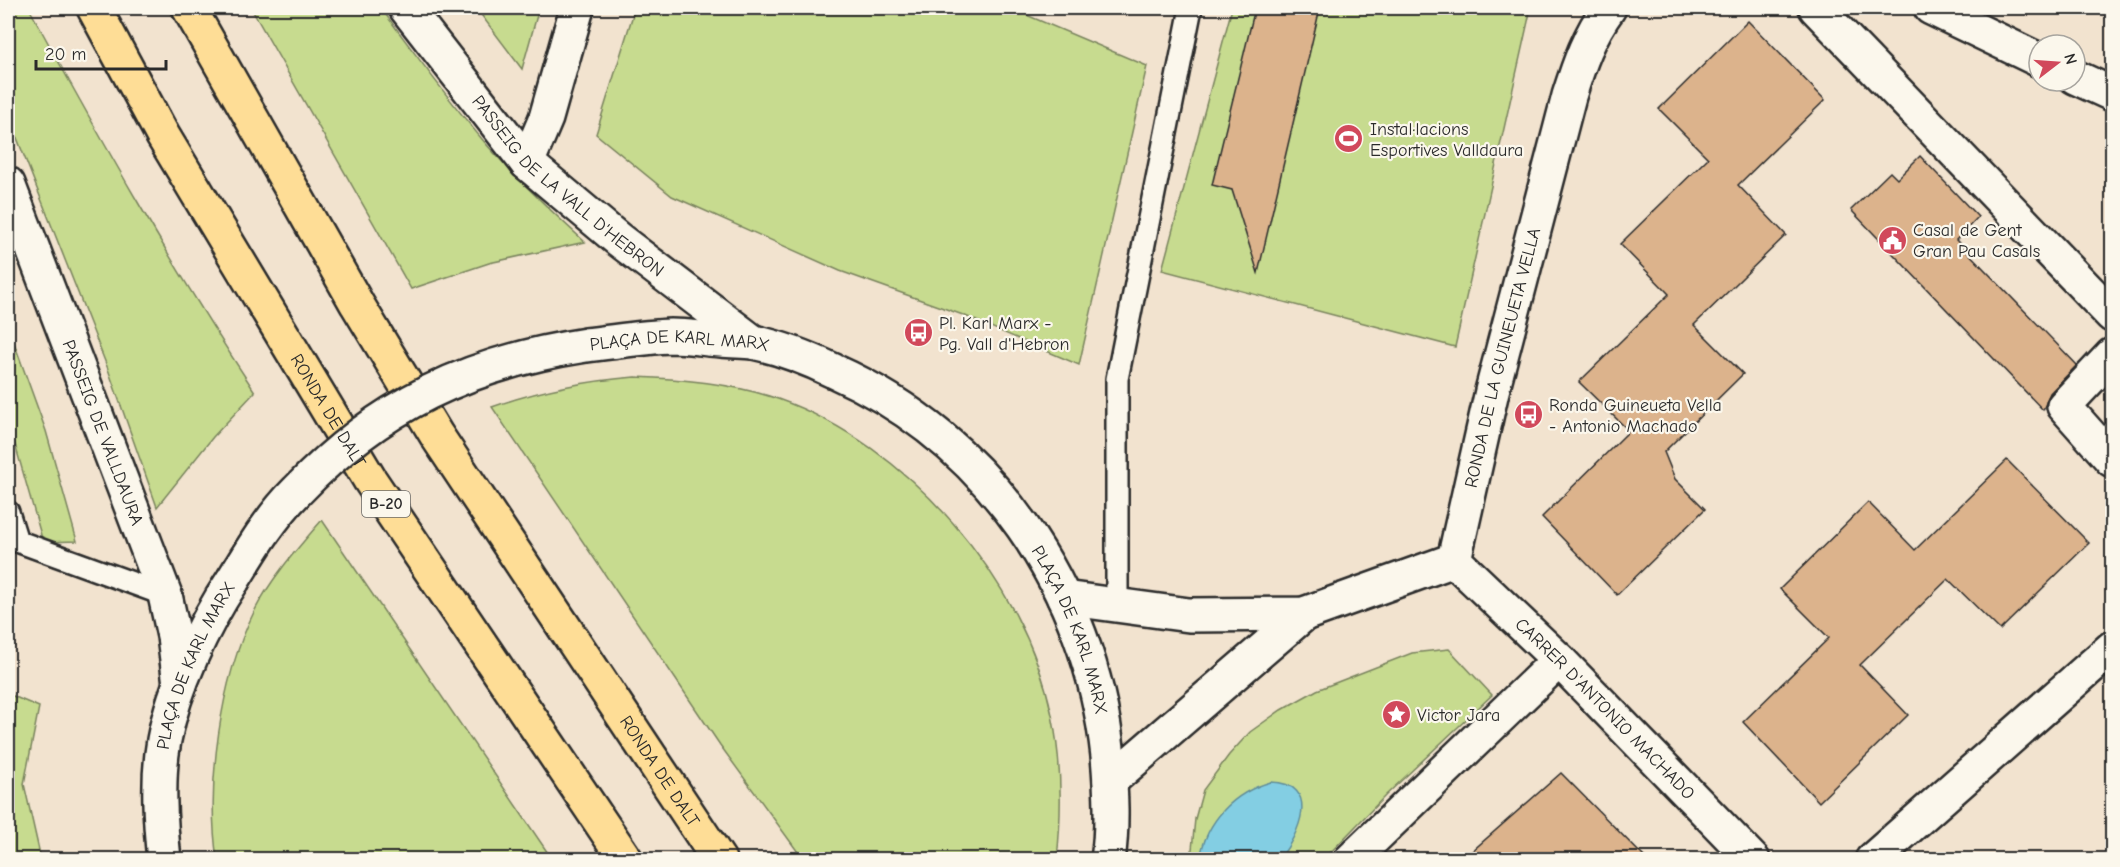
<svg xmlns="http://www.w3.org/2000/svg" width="2120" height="867" font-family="'Comic Neue',sans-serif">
<rect width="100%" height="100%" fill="#f2e3cf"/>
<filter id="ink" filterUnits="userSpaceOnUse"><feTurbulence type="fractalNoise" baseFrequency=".0167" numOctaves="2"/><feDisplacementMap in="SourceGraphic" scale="12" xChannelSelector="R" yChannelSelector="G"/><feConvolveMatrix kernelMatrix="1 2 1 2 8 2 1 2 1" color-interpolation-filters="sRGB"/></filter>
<g filter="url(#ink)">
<path fill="#c7db8f" stroke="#79835d" stroke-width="1.5" d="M8,8H29C100,138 173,268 255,392L213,437L157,507L108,369L8,115Z
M251,8H381C415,54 449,101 487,145C518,180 551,211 585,242L489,263L411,289Z
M476,8H539L522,69Z
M635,8H1010L1147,66L1079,365L963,315L840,271L672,196L596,134Z
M1232,8H1531L1455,347L1162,270Z
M8,326L46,431L77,541L43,542L8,420Z
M635,377C683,379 731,383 778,399C908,445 1024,579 1052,715C1062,763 1062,811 1057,859H803L720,745L492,407C539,390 585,381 635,377Z
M322,520L552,859H217C206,785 220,680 254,612C271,578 298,548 322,520Z
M1449,649L1492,695L1386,795L1324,859L1191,860L1195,819L1203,790L1229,755L1250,732L1281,710L1317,690L1412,653Z
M8,694L39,707L24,784L41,859H8Z"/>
<path fill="#83cee3" stroke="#608d99" stroke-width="1.5" d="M1271,782C1322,783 1299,836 1279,859H1200C1206,821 1234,792 1271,782Z"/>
<path fill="#dcb38c" stroke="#2b2b2b" stroke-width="1.5" d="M1255,8H1320L1258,273L1232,190L1212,185Z
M1748,21L1825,100L1738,185L1786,235L1694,325L1743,374L1664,452L1675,479L1705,509L1617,595L1542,517L1629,431L1579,382L1669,294L1620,244L1708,158L1659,109Z
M1920,156L1978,217L1956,240L2077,365L2050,393L2043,410L1851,210L1890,172L1897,179Z
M2007,460L2089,543L2000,630L1948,579L1860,665L1908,715L1819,802L1743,722L1829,638L1780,589L1868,502L1915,550Z
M1561,773L1647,860H1462Z"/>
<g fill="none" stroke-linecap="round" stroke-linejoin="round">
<defs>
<path id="service" d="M8,512L17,541L165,595
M1117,606V379L1191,8"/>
<path id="pedestrian" d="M2112,355L2064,406L2112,460"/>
<g id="minor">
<path d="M1816,8L2112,315"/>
<path d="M1931,8L2039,60"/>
<path d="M2075,77L2112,94"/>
<path d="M527,163L546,118L577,8"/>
<path id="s1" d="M1454,560L1492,391L1569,96C1579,64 1589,35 1609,8"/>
<path id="s2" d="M1454,560L1559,660L1753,860"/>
<path d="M1064,598L1189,615L1304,614L1454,560"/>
<path d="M1110,781L1304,614"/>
<path d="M1351,860L1559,660"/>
<path d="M1872,860L2112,648"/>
</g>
<g id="tertiary">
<path id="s3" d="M406,8L527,163L619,240L753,342"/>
<path id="s4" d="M8,184L165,595L174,636L180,684"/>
</g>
<g id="secondary">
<path id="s5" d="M586,345C614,342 643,337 671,336C688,336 705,339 721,340C732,341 743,341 753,342C781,348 809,359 834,371C989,440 1090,588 1108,756C1111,791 1113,825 1108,860"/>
<path id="s6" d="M164,860C160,821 157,779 164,740C174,687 203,625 233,580"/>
</g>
<g id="trunk">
<path id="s7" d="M94,8L163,136L370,480L626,860"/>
<path id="s8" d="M189,8L357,304L437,436L719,860"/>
</g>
</defs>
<use href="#service" stroke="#2b2b2b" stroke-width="26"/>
<use href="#pedestrian" stroke="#2b2b2b" stroke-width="38"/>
<use href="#minor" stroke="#2b2b2b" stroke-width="38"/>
<use href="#tertiary" stroke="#2b2b2b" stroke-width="38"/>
<use href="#secondary" stroke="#2b2b2b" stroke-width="38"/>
<use href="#trunk" stroke="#2b2b2b" stroke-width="38"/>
<use href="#service" stroke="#fbf7ec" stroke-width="21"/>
<use href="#pedestrian" stroke="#fbf7ec" stroke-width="33"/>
<use href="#minor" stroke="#fbf7ec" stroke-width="33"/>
<use href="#tertiary" stroke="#fbf7ec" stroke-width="33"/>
<use href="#secondary" stroke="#fbf7ec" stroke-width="33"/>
<use href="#trunk" stroke="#fedd96" stroke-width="33"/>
<defs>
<path id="secondary-bridge" d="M233,580C252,549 271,517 297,491C379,405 469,363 586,345"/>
</defs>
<use href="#secondary-bridge" stroke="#2b2b2b" stroke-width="38" stroke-linecap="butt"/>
<use href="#secondary-bridge" stroke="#fbf7ec" stroke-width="33"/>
</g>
</g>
<defs>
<symbol id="stadium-disc" viewBox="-11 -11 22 22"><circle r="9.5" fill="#d1495b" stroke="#fbf7ec"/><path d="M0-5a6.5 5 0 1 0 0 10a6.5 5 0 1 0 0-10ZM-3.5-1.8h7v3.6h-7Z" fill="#fff"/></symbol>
<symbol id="civic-disc" viewBox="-11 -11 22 22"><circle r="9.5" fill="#d1495b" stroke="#fbf7ec"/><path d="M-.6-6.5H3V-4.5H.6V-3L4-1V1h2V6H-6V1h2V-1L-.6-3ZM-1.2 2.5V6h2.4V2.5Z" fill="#fff"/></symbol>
<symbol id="bus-disc" viewBox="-11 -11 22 22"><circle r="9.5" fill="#d1495b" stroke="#fbf7ec"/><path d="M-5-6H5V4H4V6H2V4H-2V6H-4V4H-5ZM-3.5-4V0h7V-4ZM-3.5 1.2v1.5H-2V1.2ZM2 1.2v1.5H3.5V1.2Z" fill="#fff"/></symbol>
<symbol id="sight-disc" viewBox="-11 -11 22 22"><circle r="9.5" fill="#d1495b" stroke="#fbf7ec"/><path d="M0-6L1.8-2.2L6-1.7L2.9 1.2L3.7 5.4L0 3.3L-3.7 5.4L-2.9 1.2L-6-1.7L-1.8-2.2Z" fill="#fff"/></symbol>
</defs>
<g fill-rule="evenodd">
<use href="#stadium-disc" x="1332" y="122" width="33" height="33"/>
<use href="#civic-disc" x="1876" y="224" width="33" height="33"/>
<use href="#bus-disc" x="902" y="316" width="33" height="33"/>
<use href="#bus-disc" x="1512" y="398" width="33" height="33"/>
<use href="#sight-disc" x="1380" y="698" width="33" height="33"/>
</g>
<g text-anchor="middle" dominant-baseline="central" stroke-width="4.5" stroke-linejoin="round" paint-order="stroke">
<rect fill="#fbf7ec" stroke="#696865" stroke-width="1.5" x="362" y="491" width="48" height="26" rx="4.5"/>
<g font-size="16" font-weight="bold" fill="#2b2b2b">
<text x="386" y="504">B-20</text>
</g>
<g font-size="18" fill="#2b2b2b" stroke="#fbf7ec" text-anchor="start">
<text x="1370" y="129">Instal·lacions<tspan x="1370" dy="21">Esportives Valldaura</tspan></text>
<text x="1913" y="230">Casal de Gent<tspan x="1913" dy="21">Gran Pau Casals</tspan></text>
<text x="939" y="323">Pl. Karl Marx -<tspan x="939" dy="21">Pg. Vall d'Hebron</tspan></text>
<text x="1549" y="405">Ronda Guineueta Vella<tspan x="1549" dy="21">- Antonio Machado</tspan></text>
<text x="1417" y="715">Victor Jara</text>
</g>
<g font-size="18" fill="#2b2b2b" stroke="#fbf7ec">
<text stroke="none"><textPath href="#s3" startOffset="242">PASSEIG DE LA VALL D'HEBRON</textPath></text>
<text stroke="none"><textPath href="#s5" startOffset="94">PLAÇA DE KARL MARX</textPath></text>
<text stroke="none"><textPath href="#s1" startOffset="208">RONDA DE LA GUINEUETA VELLA</textPath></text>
<text stroke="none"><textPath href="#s7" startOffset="466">RONDA DE DALT</textPath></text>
<text stroke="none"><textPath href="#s4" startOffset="266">PASSEIG DE VALLDAURA</textPath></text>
<text stroke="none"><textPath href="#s5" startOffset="616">PLAÇA DE KARL MARX</textPath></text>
<text stroke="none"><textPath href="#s6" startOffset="201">PLAÇA DE KARL MARX</textPath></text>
<text stroke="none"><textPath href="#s2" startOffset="212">CARRER D'ANTONIO MACHADO</textPath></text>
<text stroke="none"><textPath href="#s8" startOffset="897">RONDA DE DALT</textPath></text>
</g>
</g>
<rect width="2120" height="867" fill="none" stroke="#fbf7ec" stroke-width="30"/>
<rect x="15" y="15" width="2090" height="837" fill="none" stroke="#2b2b2b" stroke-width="2" filter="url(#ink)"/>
<g transform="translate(2057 63) rotate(73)"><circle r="28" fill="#fbf7ec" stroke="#a8a59f" stroke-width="1.5"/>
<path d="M0-4.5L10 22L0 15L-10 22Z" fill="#d1495b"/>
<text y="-9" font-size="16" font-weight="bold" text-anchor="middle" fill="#2b2b2b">N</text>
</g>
<path d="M36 60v9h130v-9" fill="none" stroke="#2b2b2b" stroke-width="3"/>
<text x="45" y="60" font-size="18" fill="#2b2b2b" stroke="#fbf7ec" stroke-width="4.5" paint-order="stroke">20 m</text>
</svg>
